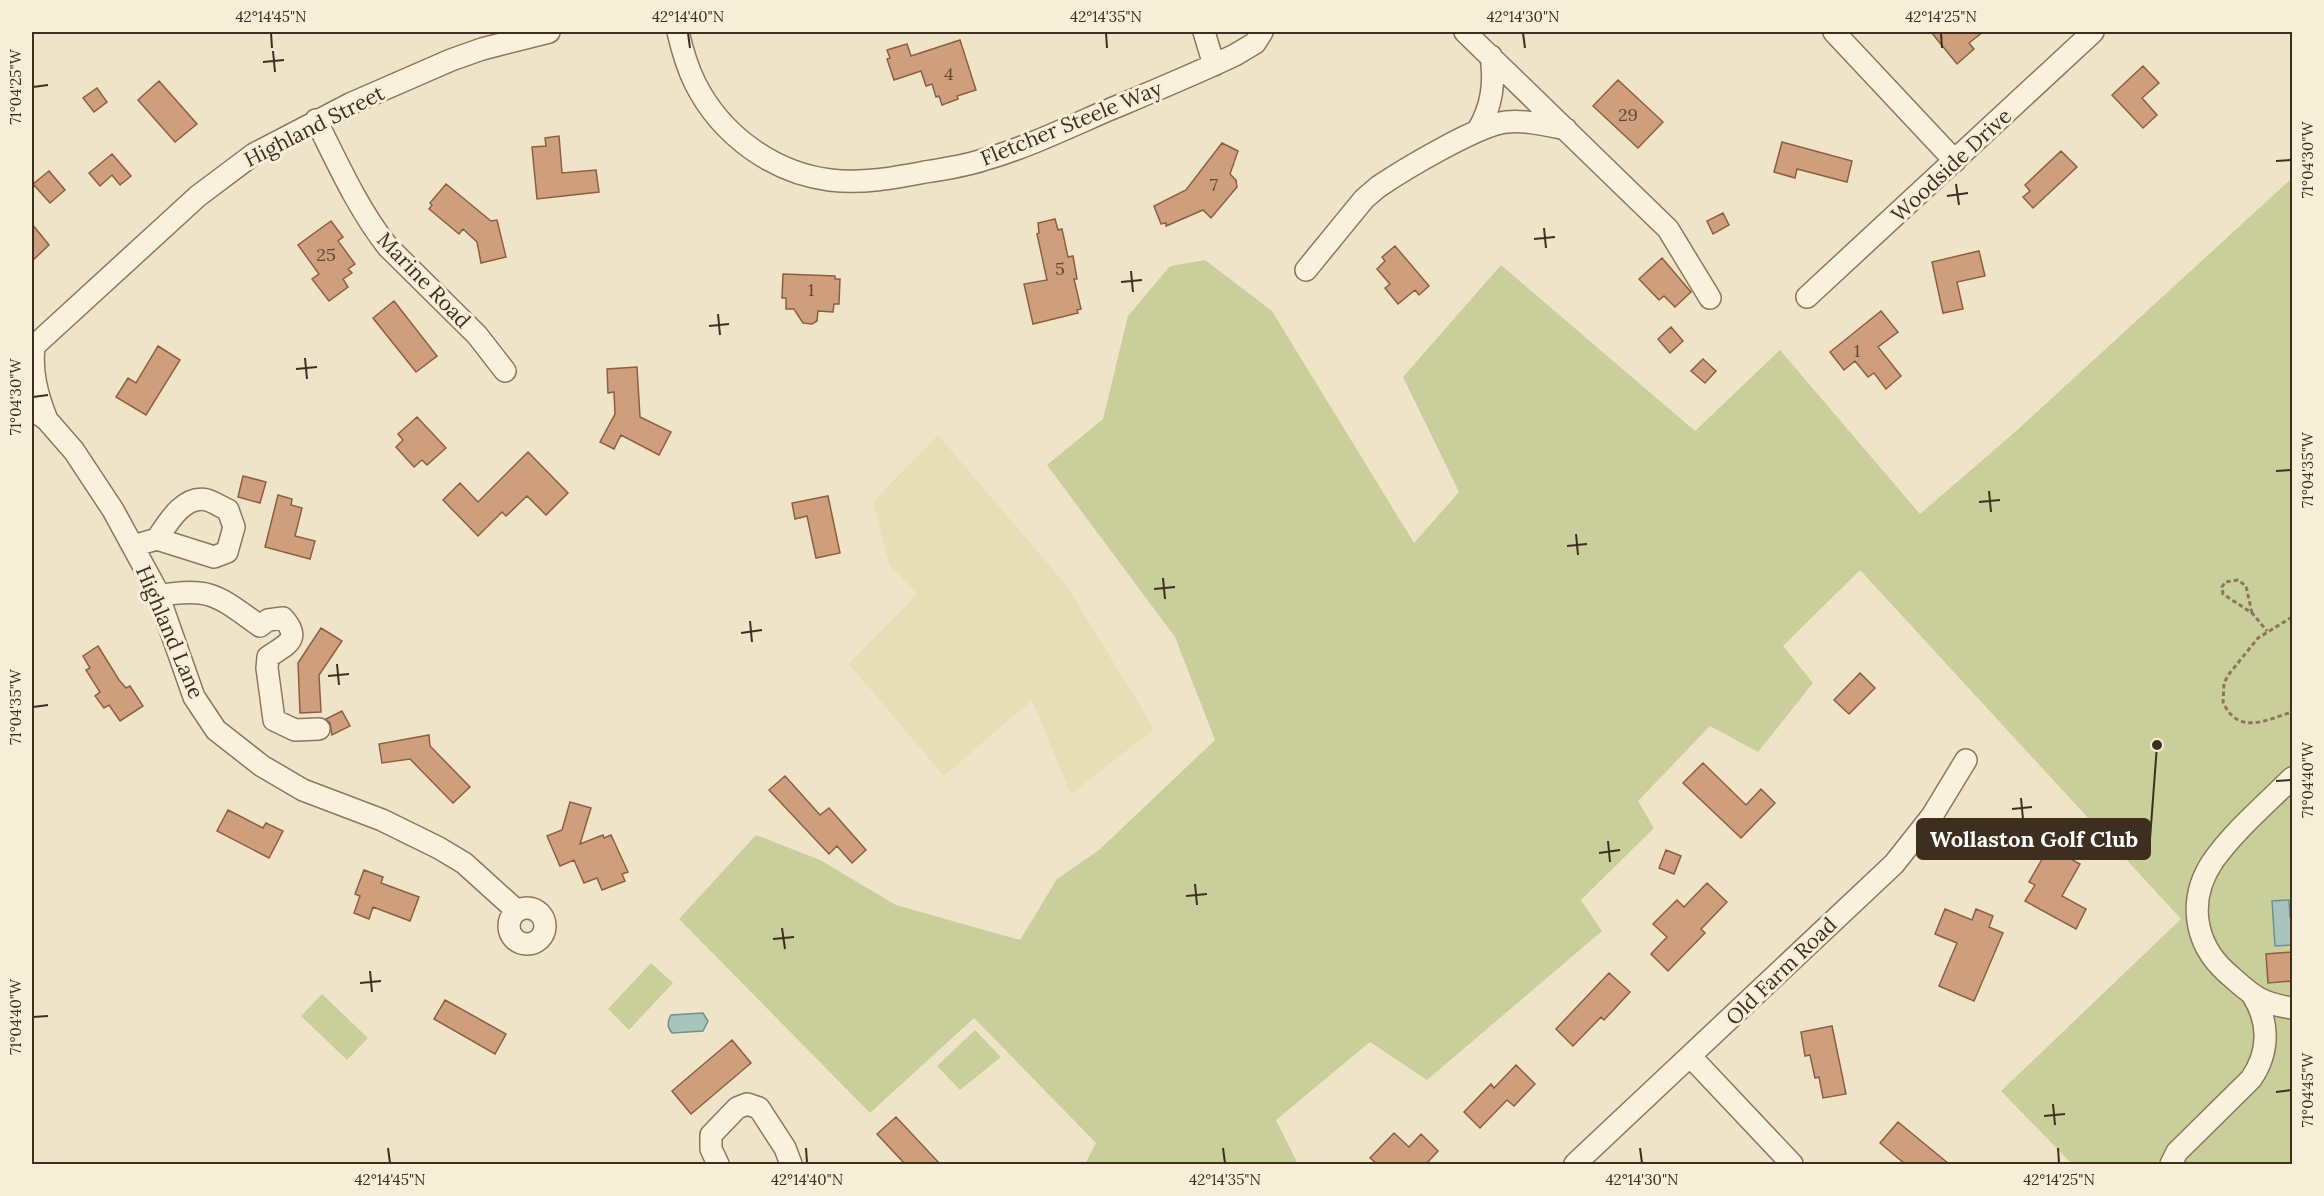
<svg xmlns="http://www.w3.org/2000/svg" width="2324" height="1196" font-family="Lora,serif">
<rect width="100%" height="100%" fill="#f0e4c8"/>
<path fill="#e6deb5" d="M938,435L1067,586L1154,729L1071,794L1032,700L944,776L849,664L917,594L889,564L873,502Z"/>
<path fill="#c9cf9b" d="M2292,178V1164H2072L2001,1091L2181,919L1860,570L1783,646L1813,683L1758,752L1710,726L1638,801L1654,828L1581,900L1602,931L1427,1080L1370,1042L1276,1120L1298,1164H1085L1096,1143L974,1018L870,1113L679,919L756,835L820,860L896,905L1020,940L1057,879L1099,850L1215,740L1175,637L1047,465L1103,419L1128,316L1170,266L1205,260L1272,311L1414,543L1459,492L1403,377L1501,265L1695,431L1780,350L1920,514L2015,432Z
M651,963L673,983L629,1030L608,1009Z
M322,994L368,1038L347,1060L301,1016Z
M975,1030L1001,1057L960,1090L937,1066Z"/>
<path fill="#a9c4bc" stroke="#6f938a" stroke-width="1.5" d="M2289,900L2290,917H2292V945L2275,946L2272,901Z
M703,1013L708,1021L703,1031L672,1033C667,1027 667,1022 671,1015Z"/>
<path fill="#cf9f7d" stroke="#8d5f41" stroke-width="1.5" d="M1931,32H1983L1969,43L1974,49L1957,64Z
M960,40L976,90L957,96L958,99L942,105L939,96L936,97L932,84L926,86L921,71L894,80L887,59L890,58L887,50L907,44L911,56Z
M2143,66L2159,83L2142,98L2157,115L2143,128L2112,95Z
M1618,80L1663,122L1638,148L1593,106Z
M159,81L197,124L175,142L138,100Z
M97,88L107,102L94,112L83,98Z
M559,136L562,173L596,170L599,192L537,199L532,147L546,146L545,138Z
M1782,142L1852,161L1847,182L1797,169L1795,178L1774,172Z
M1222,143L1238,151L1230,174L1236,180L1237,187L1211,218L1203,210L1166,226V223L1161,224L1154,206L1186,190Z
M2061,151L2077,167L2033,208L2023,197L2030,191L2025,185Z
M112,154L131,176L120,185L112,175L100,186L89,173Z
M49,171L65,190L50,203L33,184Z
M446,184L491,221L497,220L506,257L481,263L477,242L463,229L459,234L429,209L432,205L430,203Z
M1723,213L1729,225L1713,234L1707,221Z
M1055,219L1058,230L1062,229L1068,257L1073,256L1077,279H1074L1081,309L1077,310L1078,313L1033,324L1024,284L1047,280L1037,234L1039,233L1038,223Z
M331,221L343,237L338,241L355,264L348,269L352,273L343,279L348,287L329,301L312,279L319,274L298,245Z
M32,224L49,245L32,261Z
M1395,246L1429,286L1419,295L1415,290L1398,304L1385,288L1390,284L1377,269L1385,261L1382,257Z
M1979,251L1985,276L1957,282L1963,309L1943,313L1932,262Z
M1662,258L1691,292L1675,307L1664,296L1659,300L1639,279Z
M783,274L835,276V279H840L839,304H834L833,312L818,311L817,321L812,324L803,323L794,309H786V298H782Z
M394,301L437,356L416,372L373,318Z
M1881,311L1898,332L1878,347L1901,376L1886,389L1874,373L1868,377L1855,361L1844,370L1830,352Z
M1671,327L1683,341L1670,353L1658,339Z
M158,346L180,360L146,415L116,397L128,378L136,383Z
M1703,359L1716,371L1705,383L1691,371Z
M637,367L640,417L671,432L659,455L621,435L614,449L600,442L615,414L614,392L608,393L607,369Z
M417,417L446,448L427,465L422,460L414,467L396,447L403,440L398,434Z
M528,452L568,493L546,515L527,496L506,516L502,512L478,536L443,500L460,483L478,502Z
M243,476L266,482L260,503L238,497Z
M278,495L292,499L291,505L302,508L295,536L315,541L310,559L265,547Z
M828,496L840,553L816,558L807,516L795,519L792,503Z
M321,628L342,641L319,675L321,712L300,713L298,663Z
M98,646L119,680L126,688L130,686L143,706L120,721L109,705L104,708L95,696L100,692L86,670L90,668L83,656Z
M1860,673L1875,688L1849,714L1834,700Z
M342,711L350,726L332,735L330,723L326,719Z
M429,735L430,746L470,787L453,803L410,759L382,763L379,744Z
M1703,763L1746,805L1761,789L1775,803L1741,838L1683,783Z
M785,776L820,815L829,808L866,850L852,863L837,846L829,854L769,790Z
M570,802L591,808L580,844L603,835L604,838L611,835L628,872L622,874L625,881L602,890L597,878L584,883L574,860L560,866L547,836L562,830Z
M228,810L263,828L266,823L283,831L269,858L217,831Z
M2049,847L2080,864L2062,896L2086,909L2076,929L2025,901L2035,885L2029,882Z
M1666,850L1681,856L1674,874L1659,868Z
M364,870L383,877L381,883L419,897L410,921L373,907L369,919L354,913L360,896L355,894Z
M1707,883L1727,902L1701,929L1705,933L1668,971L1651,954L1667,937L1653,924L1677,900L1684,907Z
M1945,909L1972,920L1976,909L1993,916L1989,927L2003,933L1974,1001L1939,986L1957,943L1935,934Z
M2292,952V981L2268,983L2266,954Z
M1609,973L1630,992L1604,1020L1601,1017L1573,1046L1556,1029Z
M445,1000L506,1034L495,1054L434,1019Z
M1832,1026L1846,1094L1823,1098L1819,1077L1815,1078L1810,1055L1805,1056L1801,1032Z
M732,1040L751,1063L691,1114L672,1091Z
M1516,1065L1535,1084L1514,1106L1507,1100L1480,1128L1464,1112L1491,1084L1494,1088Z
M896,1117L940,1164H905L877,1134Z
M1898,1122L1949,1164H1905L1880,1143Z
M1394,1133L1409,1147L1421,1134L1438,1151L1426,1164H1377L1370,1158Z"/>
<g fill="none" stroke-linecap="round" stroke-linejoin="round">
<defs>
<path id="minor" d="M678,32C682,49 687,67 695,83C721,135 773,173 830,180C862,184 894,178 925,172C945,169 964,166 983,160C1025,148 1065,129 1106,111C1149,93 1193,75 1235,55L1255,43L1262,32
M1204,32L1214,65
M1465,32L1668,229L1710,298
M1834,32L1955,161
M316,120C338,164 358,209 388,247L477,335L505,371
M1478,130C1492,106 1495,83 1491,56
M1306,270L1364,199L1378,187C1403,170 1478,125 1506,122C1526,120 1546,125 1566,129
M1807,297L2093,32
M32,343L34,346C31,372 37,395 47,420
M32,348L198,196L254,154L350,104L451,60L482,49L549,32
M32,409L47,420L74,451L113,510L156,589L194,697L216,730L262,766L303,790L382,820L439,848L464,863L516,910
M133,546L157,539L214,557L227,552L234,527L228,510C221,507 214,502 207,500C184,494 167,524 157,539
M158,596C211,586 219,597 260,626L268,620L283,618C303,640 285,645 268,657L267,668L274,720L295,730L319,729
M2292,778C2266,804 2235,830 2213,861C2188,898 2193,942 2226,972C2251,994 2258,1003 2292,1008
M509 926a18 18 0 1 1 36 0a18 18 0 1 1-36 0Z
M1691,1057L1792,1164
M718,1164L711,1149V1135L737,1108L747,1104L759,1108L785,1148L791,1164
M1575,1164L1894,864L1932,816L1966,760
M2171,1164L2177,1152L2251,1079C2269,1053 2270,1023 2253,996"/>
</defs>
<use href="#minor" stroke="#8d765c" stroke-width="24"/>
<path stroke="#8d765c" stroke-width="3" stroke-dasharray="4.5 3" stroke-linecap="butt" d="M2252,613L2246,586L2238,580L2225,582L2222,587L2223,594L2252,613L2267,631
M2292,617L2258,638L2229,674L2224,683L2223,702C2238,736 2266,720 2292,712"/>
<use href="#minor" stroke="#faf1dc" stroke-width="21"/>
</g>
<path fill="none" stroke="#3d2e20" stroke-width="2" d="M271,33L272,48M688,33L690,48M1106,33L1107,48M1523,33L1525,48M1941,33L1942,48M273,51L275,72M263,62L284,60M33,87L48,85M2276,161L2291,160M1956,184L1959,205M1947,196L1968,193M1544,228L1546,248M1534,239L1555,237M1131,271L1133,292M1121,282L1142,280M718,314L720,335M709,326L729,324M305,358L307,379M296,369L317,367M33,397L48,395M2276,471L2291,470M1989,491L1991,512M1979,502L2000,500M1576,534L1578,555M1567,546L1587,544M1163,578L1165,599M1154,589L1175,587M750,621L752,642M741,633L762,630M337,664L339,685M328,676L349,674M33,707L48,705M2276,781L2291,780M2021,798L2023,819M2012,809L2032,807M1608,841L1610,862M1599,853L1620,850M1195,884L1197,905M1186,896L1207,894M782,928L785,949M773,939L794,937M370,971L372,992M360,983L381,981M33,1017L48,1016M2276,1092L2291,1090M2053,1104L2055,1125M2044,1116L2065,1114M388,1148L390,1163M806,1148L807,1163M1223,1148L1225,1163M1640,1148L1642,1163M2058,1148L2059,1163"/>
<g text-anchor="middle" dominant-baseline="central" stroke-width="6" stroke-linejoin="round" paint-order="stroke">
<g font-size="18" fill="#624a37">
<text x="949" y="73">4</text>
<text x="1628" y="114">29</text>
<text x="1214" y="184">7</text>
<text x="326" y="254">25</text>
<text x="1060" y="268">5</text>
<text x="811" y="289">1</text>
<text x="1857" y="350">1</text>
</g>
<g font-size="21" fill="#3d2e20" stroke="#f7eed8">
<text transform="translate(1071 123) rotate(-22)">Fletcher Steele Way</text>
<text transform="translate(314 126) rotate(-27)">Highland Street</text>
<text transform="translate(1951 165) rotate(-43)">Woodside Drive</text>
<text transform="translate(424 280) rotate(46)">Marine Road</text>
<text transform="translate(170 632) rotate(67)">Highland Lane</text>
<text transform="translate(1781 971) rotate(-44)">Old Farm Road</text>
</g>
</g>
<path fill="none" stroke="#3d2e20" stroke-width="2" d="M2157 745L2150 839"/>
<circle fill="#3d2e20" stroke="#f7eed8" stroke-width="2" cx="2157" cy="745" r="6"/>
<rect fill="#3d2e20" stroke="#3d2e20" stroke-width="2" x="1917" y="819" width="233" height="40" rx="6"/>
<g font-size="22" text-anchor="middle" font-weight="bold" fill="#fff">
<text x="2034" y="847">Wollaston Golf Club</text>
</g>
<rect width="2324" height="1196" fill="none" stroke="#f7eed8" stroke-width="66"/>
<rect x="33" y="33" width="2258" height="1130" fill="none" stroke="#3d2e20" stroke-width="2"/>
<g font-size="15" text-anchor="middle" fill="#3d2e20">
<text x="271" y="22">42°14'45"N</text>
<text x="688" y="22">42°14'40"N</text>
<text x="1106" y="22">42°14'35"N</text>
<text x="1523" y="22">42°14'30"N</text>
<text x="1941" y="22">42°14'25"N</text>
<text transform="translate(16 87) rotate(-90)" y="5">71°04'25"W</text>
<text transform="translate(2308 160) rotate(-90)" y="5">71°04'30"W</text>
<text transform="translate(16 397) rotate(-90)" y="5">71°04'30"W</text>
<text transform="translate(2308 470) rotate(-90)" y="5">71°04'35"W</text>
<text transform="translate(16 707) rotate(-90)" y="5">71°04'35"W</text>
<text transform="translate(2308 780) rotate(-90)" y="5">71°04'40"W</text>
<text transform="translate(16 1017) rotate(-90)" y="5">71°04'40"W</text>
<text transform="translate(2308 1090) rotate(-90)" y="5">71°04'45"W</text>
<text x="390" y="1185">42°14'45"N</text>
<text x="807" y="1185">42°14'40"N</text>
<text x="1225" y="1185">42°14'35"N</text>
<text x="1642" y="1185">42°14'30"N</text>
<text x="2059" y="1185">42°14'25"N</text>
</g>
</svg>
